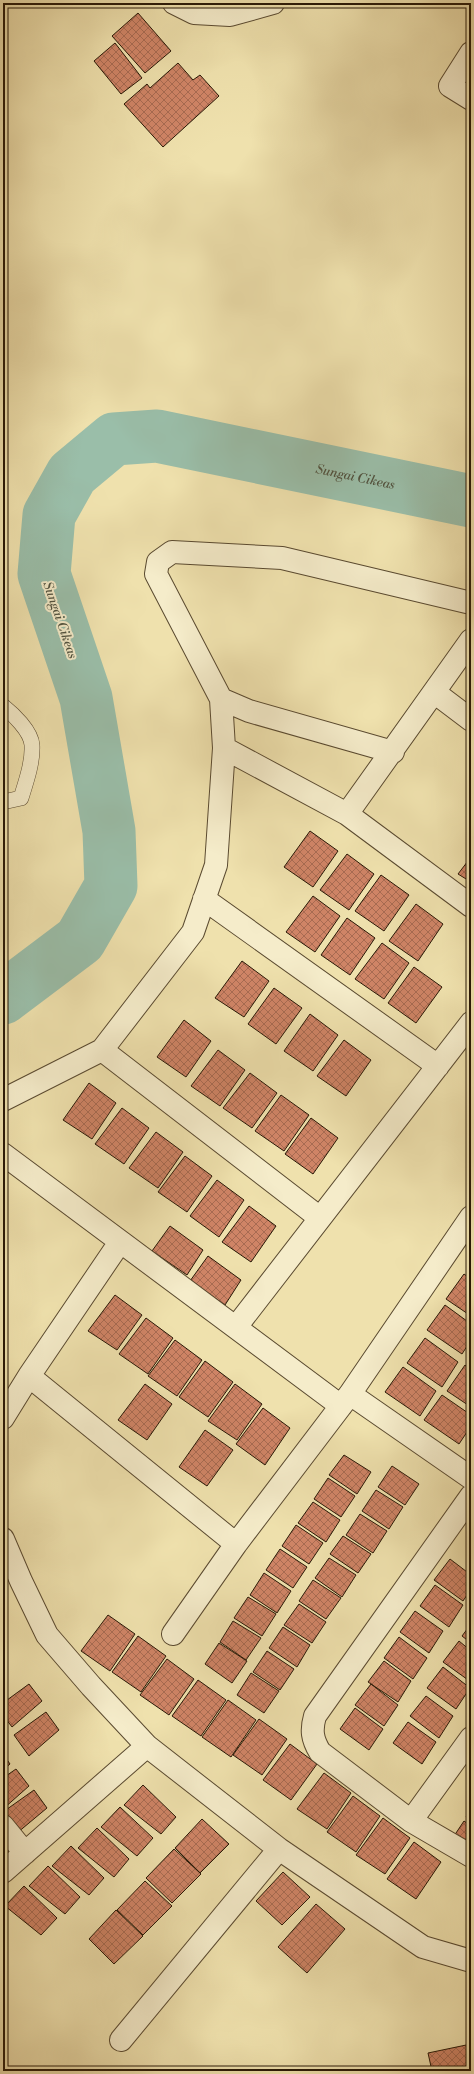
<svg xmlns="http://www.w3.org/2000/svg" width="474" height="2074" font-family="'Libre Bodoni',serif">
<defs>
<pattern id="building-cross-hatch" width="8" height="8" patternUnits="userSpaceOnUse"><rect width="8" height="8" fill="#cf8466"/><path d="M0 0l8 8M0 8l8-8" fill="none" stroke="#a86b52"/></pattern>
</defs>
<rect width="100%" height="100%" fill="#efe1ad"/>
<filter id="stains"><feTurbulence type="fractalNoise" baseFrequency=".005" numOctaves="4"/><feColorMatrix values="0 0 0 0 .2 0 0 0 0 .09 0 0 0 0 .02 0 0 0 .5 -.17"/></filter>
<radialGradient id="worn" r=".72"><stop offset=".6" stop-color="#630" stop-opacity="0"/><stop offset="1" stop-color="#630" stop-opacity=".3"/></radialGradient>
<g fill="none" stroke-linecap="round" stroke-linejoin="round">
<path stroke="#9abea9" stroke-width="53" id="s1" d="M3,998L80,940L111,886L109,831L86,698L44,574L49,515L72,474L114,439L157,436L471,501"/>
</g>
<path fill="url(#building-cross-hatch)" stroke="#281806" d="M138,13L171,51L145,73L112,36Z
M115,43L142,78L121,94L94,61Z
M178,63L193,80L200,75L219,96L163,147L124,104L147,84L150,88Z
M310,831L338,851L313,887L284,867Z
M347,854L374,874L349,910L320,890Z
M471,857V882L458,874Z
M381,875L409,895L384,931L355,911Z
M313,896L340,916L315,952L286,932Z
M416,904L443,924L418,961L389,941Z
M347,918L375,938L350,975L321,955Z
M382,943L409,963L384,999L355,979Z
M242,961L269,981L244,1017L215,998Z
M414,967L442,987L416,1023L388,1003Z
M274,988L302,1008L276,1044L248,1024Z
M310,1014L338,1035L313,1071L284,1051Z
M184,1020L211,1041L186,1077L157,1057Z
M344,1040L371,1060L346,1096L317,1076Z
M218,1050L245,1070L220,1106L191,1086Z
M250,1073L277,1093L252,1128L223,1108Z
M89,1083L116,1103L92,1139L63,1120Z
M281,1095L309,1115L284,1151L255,1131Z
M122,1108L149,1128L124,1164L95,1144Z
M311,1118L338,1138L313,1174L285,1154Z
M156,1132L183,1152L158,1188L129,1168Z
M185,1156L212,1176L187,1212L158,1192Z
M217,1180L244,1200L219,1237L190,1216Z
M249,1206L276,1226L251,1262L222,1242Z
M170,1226L203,1250L187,1275L152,1251Z
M208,1256L241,1280L225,1305L190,1281Z
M464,1274L471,1279V1316L446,1299Z
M115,1295L142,1315L117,1350L88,1331Z
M445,1305L471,1324V1340L462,1354L427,1330Z
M146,1318L173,1338L148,1374L119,1354Z
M425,1338L458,1362L442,1387L407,1363Z
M175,1340L202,1360L177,1396L148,1376Z
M205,1361L233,1382L208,1417L179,1397Z
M465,1365L471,1370V1407L447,1391Z
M403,1367L436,1391L420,1416L385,1392Z
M145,1384L172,1404L147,1440L118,1420Z
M235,1384L262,1404L237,1440L208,1421Z
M442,1395L471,1415V1426L459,1444L424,1420Z
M263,1408L290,1428L265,1465L236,1444Z
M205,1430L233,1450L207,1486L179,1467Z
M344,1455L371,1472L357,1494L329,1475Z
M392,1466L419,1484L405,1505L378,1487Z
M328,1478L355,1496L341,1517L314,1499Z
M376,1490L403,1507L389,1529L362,1511Z
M313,1502L340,1520L326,1542L298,1523Z
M360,1514L387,1531L373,1553L346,1535Z
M296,1525L323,1543L309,1564L282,1546Z
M343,1536L371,1554L358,1573L330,1554Z
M280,1549L307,1567L293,1588L266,1570Z
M329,1558L356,1575L342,1597L315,1578Z
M450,1559L471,1575V1589L463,1601L434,1580Z
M264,1573L291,1591L277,1613L250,1595Z
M313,1580L341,1598L326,1619L299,1601Z
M435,1585L463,1605L449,1627L420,1606Z
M248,1597L276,1614L262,1636L234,1618Z
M299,1604L326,1622L312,1643L284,1625Z
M415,1611L443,1631L429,1653L400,1632Z
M108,1615L135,1634L110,1671L81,1651Z
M233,1621L261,1638L246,1660L220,1642Z
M471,1624V1643L462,1636Z
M283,1627L310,1645L297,1667L269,1648Z
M138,1636L166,1656L141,1692L112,1672Z
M399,1637L427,1658L413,1679L384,1658Z
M459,1641L471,1651V1682L443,1662Z
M219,1643L247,1661L232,1683L205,1664Z
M267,1651L294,1669L280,1690L253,1672Z
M167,1659L194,1679L169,1715L140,1695Z
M384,1661L411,1681L398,1702L368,1682Z
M443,1667L470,1688L456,1709L427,1688Z
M251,1673L279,1691L264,1713L237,1695Z
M198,1680L226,1700L201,1736L172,1716Z
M29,1684L42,1701L12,1727L3,1715V1703Z
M371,1684L398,1705L384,1726L355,1705Z
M426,1696L453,1716L439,1738L410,1716Z
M228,1700L256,1720L231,1757L202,1737Z
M355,1708L383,1729L369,1750L340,1729Z
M46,1712L59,1730L29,1756L14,1735Z
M259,1719L287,1739L262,1775L233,1755Z
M408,1722L436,1742L422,1764L393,1743Z
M290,1744L317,1764L291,1800L263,1780Z
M3,1754L10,1764L3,1770Z
M16,1769L29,1786L3,1809V1778Z
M324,1773L351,1793L327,1829L297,1809Z
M143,1785L176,1817L161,1834L124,1805Z
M34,1790L47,1808L17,1833L3,1812Z
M353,1796L380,1816L356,1852L327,1832Z
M120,1807L153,1838L137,1856L101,1827Z
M471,1810V1820L466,1817Z
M383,1818L410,1838L385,1874L356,1855Z
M202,1819L229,1844L200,1873L175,1848Z
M464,1821L471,1826V1848L454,1836Z
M97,1828L129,1859L114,1877L78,1848Z
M414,1842L441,1862L416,1899L387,1879Z
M71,1846L104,1878L89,1895L52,1866Z
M174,1849L201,1874L172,1903L146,1878Z
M48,1866L80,1897L65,1914L29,1886Z
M283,1872L310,1897L282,1925L256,1901Z
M145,1881L172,1906L143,1935L117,1910Z
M24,1886L57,1918L41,1935L5,1906Z
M316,1904L345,1929L307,1973L278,1947Z
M116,1910L143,1936L114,1964L89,1939Z
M471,2044V2071H432L428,2053Z"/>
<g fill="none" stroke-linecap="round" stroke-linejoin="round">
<defs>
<path id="service" d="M3,706C13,714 31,731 32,745C33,762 26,782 21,798L3,802"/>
<path id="minor" d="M174,3L194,13L230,15L273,3
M471,53L450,86L471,99
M434,692L471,720
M221,699L224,748L347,814L471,906
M393,752L249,711L221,699L156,574L158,562L172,552L282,558L471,603
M347,814L471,640
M204,899L438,1066
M102,1050L320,1218
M3,1100L102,1050L193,932L216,865L224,748
M3,1154L341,1406
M236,1327L471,1023
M29,1376L236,1544
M350,1394L471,1478
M3,1418L29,1376L120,1242
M471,1496L315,1716C311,1730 312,1739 320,1752L411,1821L471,1856
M3,1539L21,1581L47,1635L91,1686L147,1746L279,1849L423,1947L471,1961
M173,1634L236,1544L350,1394L471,1217
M411,1821L471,1738
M3,1826L25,1853
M3,1872L147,1746
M121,2040L279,1849"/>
</defs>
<use href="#service" stroke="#5a4a30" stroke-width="16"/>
<use href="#minor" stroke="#5a4a30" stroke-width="24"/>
<use href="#service" stroke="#f5ecca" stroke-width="15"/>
<use href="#minor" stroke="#f5ecca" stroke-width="22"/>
</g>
<g text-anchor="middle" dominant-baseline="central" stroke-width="4" stroke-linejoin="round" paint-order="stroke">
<g font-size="13" font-style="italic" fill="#50523f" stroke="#f5ecca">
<text stroke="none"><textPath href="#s1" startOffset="886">Sungai Cikeas</textPath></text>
<text transform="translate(60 620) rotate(71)">Sungai Cikeas</text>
</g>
</g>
<rect width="474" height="2074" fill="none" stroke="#efe1ad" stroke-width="16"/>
<rect x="4" y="4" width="466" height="2066" fill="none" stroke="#281806" stroke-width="2"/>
<rect x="8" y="8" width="458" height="2058" fill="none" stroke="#281806"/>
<rect width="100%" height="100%" filter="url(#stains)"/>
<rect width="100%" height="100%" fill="url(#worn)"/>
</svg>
